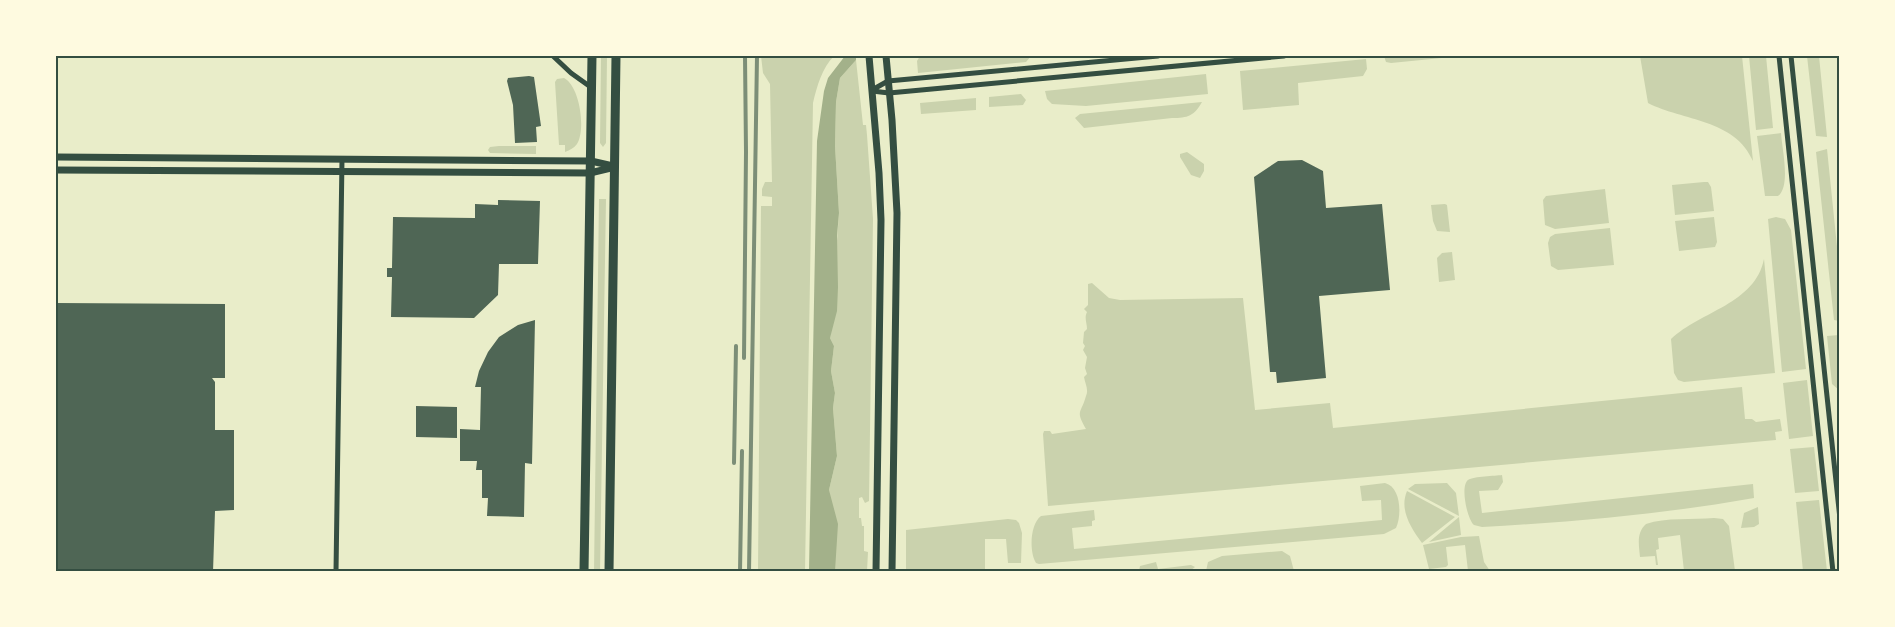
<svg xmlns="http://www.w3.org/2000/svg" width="1895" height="627" font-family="Mulish,sans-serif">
<rect width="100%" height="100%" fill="#e9edc9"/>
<path fill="#cad2ad" d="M601,56H607L606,143L603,147L600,143Z
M761,56H834C822,68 817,86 813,103L805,571H758L761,206H772V197L762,196V189L765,182H772L770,84L763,73Z
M920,56H1031L1026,62L918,73L917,61Z
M1384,56H1462L1391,63L1386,62Z
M1640,56H1742L1753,161C1735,119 1683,121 1648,103Z
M1749,56H1766L1773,128L1756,130Z
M1807,56H1819L1827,137L1816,136Z
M1366,59L1367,69L1363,76L1298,83L1299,105L1243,110L1240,71Z
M856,60L863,125H866L867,135L873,219L869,501L865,503L862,497L859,498V518H861L862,526H864V551L868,552L867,571H835L829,490L837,456L833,408L835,393L831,371L834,346L830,338L839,213L835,146L836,102L840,78Z
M1206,74L1208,94L1086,106L1052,104L1047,99L1045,91Z
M564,78C580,86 586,130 577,144C574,148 570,150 565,152V145H559L555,82L557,79Z
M1021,94L1026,100L1023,105L989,107V97Z
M976,98V110L921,114L920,103Z
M1202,102C1194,116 1188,118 1172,118L1084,128L1075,118L1080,114Z
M1781,133C1782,149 1791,186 1778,196H1765L1757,136Z
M499,146H536V154L490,153L488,150L490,147Z
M1827,149L1839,266V321L1834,320L1816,152Z
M1187,152L1204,164V171L1200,178L1191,175L1180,157V154Z
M1704,182H1708L1711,187L1714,211L1675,215L1672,185Z
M1605,189L1609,223L1555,229L1545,225L1543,200L1546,196Z
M599,199H606L600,571L594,572Z
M1445,204L1447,205L1450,232L1437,231L1433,221L1431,205Z
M1714,217L1717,242L1715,247L1679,251L1675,221Z
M1776,217L1785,219L1791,230L1806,369L1782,372L1768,219Z
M1610,228L1614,265L1558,270L1551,266L1548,243L1550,237L1555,234Z
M1452,252L1455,280L1439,282L1437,258L1442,253Z
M1764,259L1775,373L1684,382L1678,380L1674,373L1671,339C1701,311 1755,304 1764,259Z
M1092,283L1109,298L1120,300L1243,298L1255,410L1330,403L1333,428L1742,387L1745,419H1752L1756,422L1780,419L1782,431L1775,432L1776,440L1048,506L1043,434L1044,431H1050L1052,434L1086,429C1075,410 1081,414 1086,396C1089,390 1085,383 1084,377L1087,374L1085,368L1087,357L1083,350L1085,346L1083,343L1084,332L1087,329C1087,323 1084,318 1087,312L1084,309L1088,305V284Z
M1839,335H1840L1839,390L1832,384L1827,336Z
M1807,380L1813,436L1789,439L1783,383Z
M1814,447L1819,491L1795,493L1790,449Z
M1502,475L1503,482L1498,490L1479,491L1482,513L1753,484L1754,498C1665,514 1573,522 1482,527L1474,525C1467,519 1460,486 1468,480C1474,476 1495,476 1502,475Z
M1385,483C1401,487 1402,515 1396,528L1384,534L1039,564L1036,563C1029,552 1030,524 1041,516L1094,510L1095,520L1092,521V526L1072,528L1074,549L1382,520L1381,500L1362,501L1360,486Z
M1447,483L1456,493L1459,516L1408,489L1415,484Z
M1407,491L1455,517L1422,543C1411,528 1399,510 1407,491Z
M1819,500L1827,571H1803L1796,502Z
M1758,507L1759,524L1754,527L1741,528L1744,513Z
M1459,517L1461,535L1429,542Z
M1714,518L1723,519L1729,526L1735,571H1684L1680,535L1658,538L1659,549L1656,550L1658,565H1656L1655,556L1640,557C1639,545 1636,533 1646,524C1666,517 1693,520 1714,518Z
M1008,519L1016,520L1019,523L1022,533L1021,563H1008L1006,539H985V571H906V530Z
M1479,536L1484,562L1490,571H1468L1465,545L1446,547L1448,565L1446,567L1429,569L1423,545L1461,537Z
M1282,551L1290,556L1294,571H1206L1208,562L1222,556Z
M1156,562L1158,569L1191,565L1195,567L1190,571H1139L1140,566Z"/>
<path fill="#a3b18a" d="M845,56H856V60L840,78L836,102L835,146L839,213L837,236L838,287L837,311L830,338L834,346L831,371L835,393L833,408L837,456L829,490L838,524L835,571H809L817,141L824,91L828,78Z"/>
<path fill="#4f6655" d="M529,76L534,77L541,126L536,127L537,142L515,143L513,105L507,81L508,78Z
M1302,160L1323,171L1326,208L1382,204L1390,290L1319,296L1326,378L1277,383L1276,372H1270L1254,177L1278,161Z
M498,200L540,201L538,264H499L498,295L474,318L391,317L392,277H387V268H392L393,217L475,218V204L498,205Z
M56,303L225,304V378H212L215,382V430H234V510L215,511L213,572H56Z
M535,320L532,464L525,463L524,517L487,516L488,498H482V470H476L477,461H460V429L480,430L481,387H475L479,371L488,352L499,337L518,325Z
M416,406L457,407V438L416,437Z"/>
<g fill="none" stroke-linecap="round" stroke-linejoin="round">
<path stroke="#344e41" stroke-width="5" d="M553,56L571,73L592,88
M1779,56L1833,572
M1791,56L1840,519
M872,90L888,81L1158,56
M872,91L889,93L1284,56
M336,572L342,159"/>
<path stroke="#344e41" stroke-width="7" d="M869,56L879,173L881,220L876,572
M886,56L892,120L897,213L892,572
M56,157L591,161L613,166
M56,170L590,173L615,167"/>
<path stroke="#344e41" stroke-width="9" d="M584,572L592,56
M609,572L616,56"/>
<path stroke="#7c8e77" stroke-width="4" d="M744,358L746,152L745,56
M734,463L736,346
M740,572L742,451
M749,572L757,56"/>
</g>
<rect width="1895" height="627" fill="none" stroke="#fefae0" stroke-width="114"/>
<rect x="57" y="57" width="1781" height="513" fill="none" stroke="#344e41" stroke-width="2"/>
</svg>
